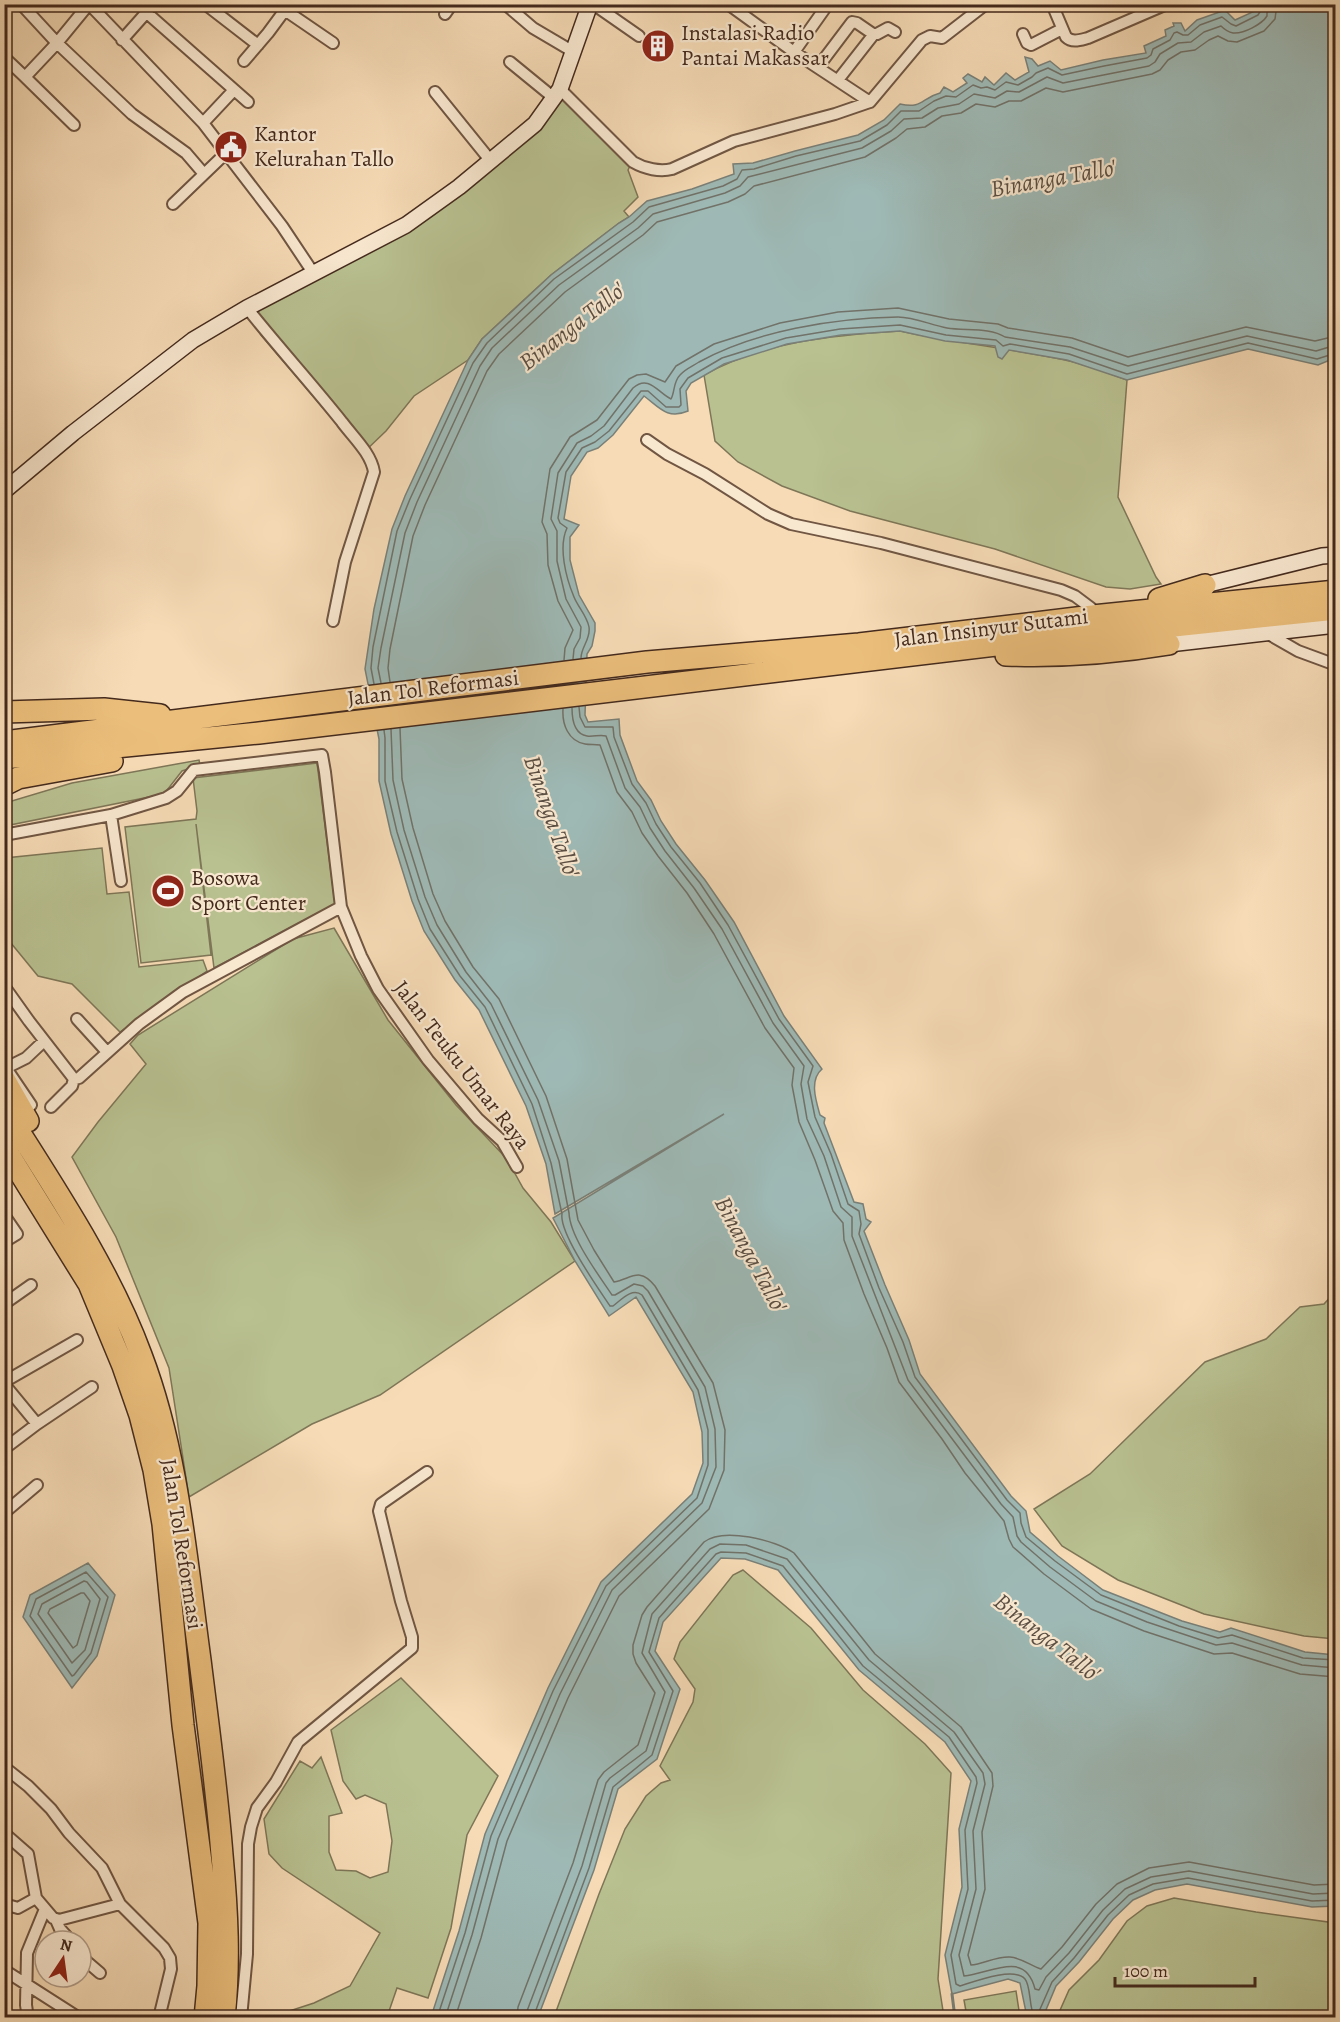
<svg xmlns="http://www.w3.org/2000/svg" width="1340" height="2022" font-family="Alegreya,serif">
<rect width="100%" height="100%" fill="#f6dbb6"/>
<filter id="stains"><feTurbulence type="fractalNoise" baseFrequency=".00333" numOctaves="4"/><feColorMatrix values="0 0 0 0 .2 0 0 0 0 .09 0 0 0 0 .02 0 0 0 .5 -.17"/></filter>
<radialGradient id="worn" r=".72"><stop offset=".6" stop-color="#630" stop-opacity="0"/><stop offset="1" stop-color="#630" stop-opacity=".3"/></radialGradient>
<path fill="#b9c191" stroke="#7e7657" stroke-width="1.5" d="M562,96L630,166L628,170L638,197L624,211L629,217L619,223L551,275L482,339L468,360L414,396L386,431L362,454L261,335L250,317L254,311L409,231L435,214L499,161Z
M900,331C955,343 1010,348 1065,360C1086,364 1107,373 1127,380L1118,497L1156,577L1161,584L1130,589L1106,587L995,549L850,511L782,486L738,462L715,441L704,375C763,342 833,335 900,331Z
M199,760L200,765L182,771L164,794L5,826V803L72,783Z
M317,763L335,904L214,968L196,824L211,955L141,963L125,827L196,819L197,811L193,778Z
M102,848L107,894L129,892L139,967L203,960L207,971L120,1032L72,984L38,976L6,937L11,932L5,924V858Z
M334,928L388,1020L456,1105L507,1159L523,1188L551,1222L575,1261L380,1395L312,1424L189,1497L169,1368L116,1237L72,1157L98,1122L146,1064L130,1044L138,1035L293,939Z
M1335,1292V1639L1304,1636L1204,1614L1118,1580L1062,1546L1034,1509L1090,1474L1205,1362L1266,1339L1300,1307L1324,1304Z
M743,1570L811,1628L863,1690L925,1744L951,1773L938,1979L944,2017H554L599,1894L625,1829L646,1796L661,1783L670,1780L660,1766L693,1702L695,1689L674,1659L680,1642L733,1575Z
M401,1678L498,1776L467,1835L451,1928L428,1998L397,1988L387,2017H271L314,2003L350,1986L380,1933L282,1868L269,1854L264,1819L300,1761L312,1768L321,1757L342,1813L329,1816V1852L336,1870L356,1871L370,1878L388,1872L392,1841L386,1804L365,1795L356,1799L343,1781L331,1730Z
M1174,1898L1256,1912L1335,1923V2017H1057L1069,1990L1099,1960L1127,1921L1147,1906Z
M1016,1991L1020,2017H967L964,2000Z"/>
<path fill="#9eb9b5" stroke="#7a8078" stroke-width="1.5" d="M1252,5H1335V358L1318,365L1248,349L1127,380L1067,360L1009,350L1002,359L998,357L995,346L945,341L900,331L841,335L787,344L724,364L691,383L686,391L688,411C667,420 659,407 644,396L613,435L598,448L587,452L571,476L564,519L579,525L570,537V560L579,595L595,623V631L592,646L587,654L585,715L588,722L619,719L620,735L637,781L651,800L661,821L676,844L705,880L734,922L784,1016L822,1069C809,1080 816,1101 820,1115L825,1118L824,1123L854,1202L863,1204L866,1219L871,1222L864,1231L885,1285L909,1340L920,1374L1011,1496L1026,1511L1030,1532L1058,1556L1103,1590L1182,1621L1220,1632L1231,1628L1305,1652L1335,1655V1906L1312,1907L1187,1884L1155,1890L1133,1900L1113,1919L1079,1962L1056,1986L1043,2017H1027L1020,1983L1008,1979L952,1994L945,1955L962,1887L959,1829L971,1781L945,1742L859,1670L778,1570L745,1559L721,1558L663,1622L655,1651L680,1689L657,1759L618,1789L594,1870L538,2017H431L459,1931L485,1834L548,1688L601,1582L692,1494L703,1463L702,1432L693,1392L636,1297L609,1316L575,1261L553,1218L724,1114L555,1214L546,1164L526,1106L479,1010L455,980L424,931L412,901L391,834L379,781V739L365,669L374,609L392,529L405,496L468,360L482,339L551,275L619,223L629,217L647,201L692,189L734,174L733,164L753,163L795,151L858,135L884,120L900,104C923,109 921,98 940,93L944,87L953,92L967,83L963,78L968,74L982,82L985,77L994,85L1006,73L1015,80L1029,72L1025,57L1032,59L1038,66L1050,61L1061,70L1103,60L1146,53L1144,46L1166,36L1165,30L1174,26L1173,23H1181L1185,31L1197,20L1225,10L1235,20L1255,11Z
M88,1563L115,1595L97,1656L72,1688L23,1617L30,1595Z"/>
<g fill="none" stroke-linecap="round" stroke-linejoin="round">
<path stroke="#717269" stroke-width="1.5" d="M581,658C581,647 591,639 589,627C587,616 578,607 574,597C566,578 558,547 567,528L560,523L558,518L566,472L582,448L595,442L609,431L641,391H648L666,407H679L681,405L680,389L688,378L722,358L786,338L840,329L900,325L946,335L996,340L1003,346L1010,344L1069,354L1127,374L1248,343L1317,359L1336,353
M573,659L574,649L580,638L581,627L566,599L557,561V531L551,519L558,473L577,443L591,436L604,426L633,388C649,374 658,393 671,399C675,392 673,382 680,375C685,369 693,366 699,362C755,331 834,318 898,317C914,317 931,325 947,328C965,331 990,327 1005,337L1070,347L1128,366L1247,336L1316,351L1336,345
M564,660L565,648L573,630L558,601L548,565L547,534L542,522L550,469L570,437L597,420L629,379L637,375L646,374L665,382L676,366L714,344L780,323L838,312L898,308L949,319L998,324L1008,328L1072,338L1128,357L1246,327L1315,341L1336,336
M390,682L388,668L390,649L413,536L425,505L487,371L499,354L565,292L643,235L657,222L728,202L745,194L754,186L865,157L896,138L907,129L925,127L942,116L961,113L976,104L995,107L1009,101H1021L1046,88L1063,92L1152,74L1160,70L1168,60L1181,52L1195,50L1209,40L1218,36L1228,41L1237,42L1264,31L1275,19L1277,4
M381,683L378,668L381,648L405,533L417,502L480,366L492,348L559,285L638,228L653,214L725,193L740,186L748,177L862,148L891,131L904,119L922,118L938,108L959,104L974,94L995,98L1007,91L1019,92L1047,77L1063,83L1149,66L1155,62L1160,54L1178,43L1191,42L1204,32L1221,26C1224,29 1228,32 1233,33C1244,34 1262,24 1267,16V4
M374,684L371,668L373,647L397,531L410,499L473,363L487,343L554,279L633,222L649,207L723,186L737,179L742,170L754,169L796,156L860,141L887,125L901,111H919L934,101L946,96L956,97L973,85L981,88L987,87L995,90L1006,82L1018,85L1032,77L1036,73L1048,68L1062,75L1104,66L1147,58L1151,55L1153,49L1170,40L1174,33L1177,32L1183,35H1188L1200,25L1222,17L1231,24L1236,26L1258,15L1261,10L1259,4
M579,707L580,717L585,727H613L614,737L632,784L646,803L656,824L671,847L700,883L728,925L779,1019L813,1066L808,1082L815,1117L831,1154L848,1204L859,1211L861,1224L859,1234L879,1288L903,1342L915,1377L1007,1500L1020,1513L1021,1523L1026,1537L1055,1561L1101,1595L1179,1626L1218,1638L1232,1635L1303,1658L1336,1660
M572,708C572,718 574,734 587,736C594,737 600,734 606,736L625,788L640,807L650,828L665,851L694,888L722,929L773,1023L804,1066L801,1084L807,1119L824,1156L841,1207L852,1217V1236L908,1380L1001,1504L1013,1517L1017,1536L1021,1542L1050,1567L1096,1601L1147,1622L1216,1645L1232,1643L1302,1665L1336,1668
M563,709C562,724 568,741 585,744C590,745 595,744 600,745L617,792L632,812L642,833L658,856L687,893L714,934L765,1028L794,1068L792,1085L799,1122L815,1160L833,1211L843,1223L844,1240L864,1294L887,1348L899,1382L942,1439L965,1473L1004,1521L1009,1539L1013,1547L1044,1574L1091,1609L1144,1631L1214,1654L1232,1653L1300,1674L1336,1677
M400,728L402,779L413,828L433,894L445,921L473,967L499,999L546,1096L567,1159L578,1220L594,1250L614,1282C631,1279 639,1266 655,1286L713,1383L725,1430L724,1470L709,1509L619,1596L568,1698L507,1841L481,1938L455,2018
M391,729L393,780L404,830L425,897L437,925L466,972L491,1004L538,1100L559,1161L569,1213C570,1237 598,1274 612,1295H615L634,1284L643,1286L648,1291L705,1387L715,1429L716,1467L702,1503L612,1590L560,1694L498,1839L472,1935L445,2018
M384,730L385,738V781L397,832L418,899L430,929L460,976L485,1007L532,1104L551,1163L562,1214C559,1233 598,1288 610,1306H613C621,1300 632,1287 642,1295L698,1390L708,1430V1465L697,1498L606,1586L553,1691L491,1836L465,1933L437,2018
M86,1572L108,1597L91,1653L74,1675L72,1676L30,1616L36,1599Z
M84,1581L87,1582L100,1599L85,1650L72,1663L38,1614L42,1604Z
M81,1593H84L90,1601L77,1645L73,1648L48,1613L50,1609Z
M517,2018L518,2007L573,1863L598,1780L604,1772L638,1745L655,1693L636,1663L633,1654V1645L642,1615L647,1607L704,1542C723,1527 776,1540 794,1553L875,1654L961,1727L992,1773L993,1786L982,1832L985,1889L968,1955L971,1965C983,1964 997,1956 1010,1957C1022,1958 1031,1966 1041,1969L1062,1947L1096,1904L1117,1884L1149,1868L1189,1862L1314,1885L1336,1884
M526,2018L527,2011L582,1866L606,1783L610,1778L646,1751L665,1692L642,1653L652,1614L710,1549L720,1544L746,1545L787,1559L869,1660L954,1732L983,1773L985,1784L973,1831L976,1889L959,1955L964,1976C990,1974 1025,1949 1035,1989L1039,1990L1046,1977L1069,1953L1103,1910L1125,1889L1151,1877L1189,1871L1313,1894L1336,1893
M533,2018L589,1868L613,1787L652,1755L673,1691L649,1652L659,1618L716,1554L721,1552L746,1553L783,1566L863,1666L949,1737L976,1777L977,1783L965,1830L968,1889L951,1955L956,1984L960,1986C973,1982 1014,1966 1025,1979C1031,1986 1029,2007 1034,2016L1033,2018
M1038,2018L1037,2016L1052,1982L1074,1958L1108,1915L1129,1895L1153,1884L1188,1878L1312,1901L1336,1900"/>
<path stroke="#7a8078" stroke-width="3" d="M952,1994L955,2018"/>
<defs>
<path id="street" d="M21,4L57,43L89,4L203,123L282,226L314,274
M205,4L258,45
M276,4L333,43
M505,4L533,28L572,51
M593,4L639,36
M728,4L794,52L870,102L922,40L930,36L942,38L986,4
M1052,4L1066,37C1072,43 1080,40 1088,38L1167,4
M147,13L248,102
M445,14L452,4
M1023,34L1027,43L1031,45L1062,29
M122,40L154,4
M794,52L828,4
M4,57L25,77L57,43L132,114L186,153L204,174
M244,61L268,33L285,10
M510,62L554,98
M818,67L852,22L857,23L873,34H877L888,28L895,32
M25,77L74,125
M838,80L874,34
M560,89L633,162C645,169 660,172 672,169L734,141L835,114L870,102
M435,92L490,160
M203,123L233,91
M173,204L225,154
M247,308C278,347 311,383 342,422C353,437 371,453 374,472L345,562L333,621
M647,440L667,454L705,474L768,514L791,524L881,543L1061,590L1075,596L1091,608L1093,616
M1265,632L1298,651L1336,665
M111,815L121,881
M4,835L111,815L166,798L177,791L194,770L322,755L325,772L341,907L361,956L378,989L428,1060L478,1119L502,1141L517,1167
M4,986L29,1021L74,1079
M77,1019L107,1052
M4,1065L31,1105
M6,1068L26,1058L44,1041
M51,1107L72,1086L74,1079L79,1078L139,1024L183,992L341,907
M4,1215L17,1234L4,1242
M4,1304L31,1285
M4,1382L77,1340
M4,1384L37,1424L92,1387
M4,1449L37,1424
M4,1513L37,1485
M4,1767L28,1786L51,1809L69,1833L102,1868L120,1904L164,1948L170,1958L171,1969L159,2018
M4,1833L28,1854L36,1898L53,1918L59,1920L120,1904
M4,1904L18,1908L36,1898
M56,1920L60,1929L71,1941
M81,1952L86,1961L100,1973
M4,1970L79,2018
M28,2018L26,2005L27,1953L45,1909
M241,2018L247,1954L248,1844L251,1827L257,1808L276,1782L298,1742L412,1648V1637L401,1601L379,1511L381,1504L427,1472"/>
<path id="secondary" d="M4,491L73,433L193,340L247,308L406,225L459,187L535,124L560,89L590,4
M1205,585L1322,556L1336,555
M1169,644L1336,625"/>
<path id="highway" d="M1159,599L1205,585
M1006,655C1060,657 1115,653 1169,644
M4,712L104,709L160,715
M4,742L647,662L859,644L1093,616L1336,591
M4,758L259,733L1022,642L1336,609
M4,785L18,778L112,761
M4,1079L28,1121
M4,1108C53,1186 109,1268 141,1355C178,1452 186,1558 200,1660C208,1725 217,1790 222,1855C227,1909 230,1963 224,2018
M4,1147L89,1284L123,1366L140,1415L154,1470L163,1524L183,1725L209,1923L208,1986L205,2018"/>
</defs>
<use href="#street" stroke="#705643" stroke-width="14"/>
<use href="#secondary" stroke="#442a1d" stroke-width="18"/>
<use href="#highway" stroke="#442a1d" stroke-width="24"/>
<use href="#street" stroke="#f9e8d0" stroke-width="10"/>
<use href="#secondary" stroke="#f9e8d0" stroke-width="15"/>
<use href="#highway" stroke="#ebbe7b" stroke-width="21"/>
</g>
<defs>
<symbol id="building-disc" viewBox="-11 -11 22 22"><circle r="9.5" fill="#8f2418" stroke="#f9e8d0"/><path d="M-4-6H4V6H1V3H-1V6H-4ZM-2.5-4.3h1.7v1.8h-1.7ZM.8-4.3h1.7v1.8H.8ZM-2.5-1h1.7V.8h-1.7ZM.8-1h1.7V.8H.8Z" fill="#fff"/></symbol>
<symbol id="civic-disc" viewBox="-11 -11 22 22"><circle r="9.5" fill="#8f2418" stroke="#f9e8d0"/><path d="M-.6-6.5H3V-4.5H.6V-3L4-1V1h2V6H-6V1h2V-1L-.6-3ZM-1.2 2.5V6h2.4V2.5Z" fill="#fff"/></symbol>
<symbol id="stadium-disc" viewBox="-11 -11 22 22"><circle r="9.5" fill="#8f2418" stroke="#f9e8d0"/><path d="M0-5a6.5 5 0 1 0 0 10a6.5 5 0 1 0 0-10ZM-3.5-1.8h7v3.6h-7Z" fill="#fff"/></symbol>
</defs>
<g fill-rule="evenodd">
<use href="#building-disc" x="639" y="27" width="38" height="38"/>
<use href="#civic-disc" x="212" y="128" width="38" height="38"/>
<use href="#stadium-disc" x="149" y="872" width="38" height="38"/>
</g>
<g text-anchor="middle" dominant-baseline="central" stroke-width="4.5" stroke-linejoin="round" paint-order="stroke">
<g font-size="22" fill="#442a1d" stroke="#f9e8d0" text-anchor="start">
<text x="681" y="33">Instalasi Radio<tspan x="681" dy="25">Pantai Makassar</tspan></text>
<text x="254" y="134">Kantor<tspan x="254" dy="25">Kelurahan Tallo</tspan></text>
<text x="191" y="878">Bosowa<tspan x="191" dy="25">Sport Center</tspan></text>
</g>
<g font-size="22" fill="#442a1d" stroke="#f9e8d0">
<text transform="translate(991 628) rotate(-7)">Jalan Insinyur Sutami</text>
<text transform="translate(433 688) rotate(-7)">Jalan Tol Reformasi</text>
<text transform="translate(462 1065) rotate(52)">Jalan Teuku Umar Raya</text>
<text transform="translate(182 1544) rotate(81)">Jalan Tol Reformasi</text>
</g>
<g font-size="24" font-style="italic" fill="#5a4e43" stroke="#f9e8d0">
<text transform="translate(1053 178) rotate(-10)">Binanga Tallo'</text>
<text transform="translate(572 326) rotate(-38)">Binanga Tallo'</text>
<text transform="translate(552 816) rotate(71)">Binanga Tallo'</text>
<text transform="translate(751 1254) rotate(62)">Binanga Tallo'</text>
<text transform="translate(1047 1637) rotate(38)">Binanga Tallo'</text>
</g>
</g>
<rect width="1340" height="2022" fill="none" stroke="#f6dbb6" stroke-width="24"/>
<rect x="6" y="6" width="1328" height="2010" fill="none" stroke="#442a1d" stroke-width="3"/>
<rect x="12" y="12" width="1316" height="1998" fill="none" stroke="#442a1d" stroke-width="1.5"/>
<g transform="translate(63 1959) rotate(13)"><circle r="28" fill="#f9e8d0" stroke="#b19c88" stroke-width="1.5"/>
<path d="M0-4.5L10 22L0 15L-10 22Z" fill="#8f2418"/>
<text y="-9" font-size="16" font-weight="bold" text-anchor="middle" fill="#442a1d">N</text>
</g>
<path d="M1115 1977v9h140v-9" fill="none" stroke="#442a1d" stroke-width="3"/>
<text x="1124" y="1977" font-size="18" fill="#442a1d" stroke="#f9e8d0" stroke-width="4.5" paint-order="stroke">100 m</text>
<rect width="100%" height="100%" filter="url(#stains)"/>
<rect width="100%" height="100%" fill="url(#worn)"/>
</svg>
